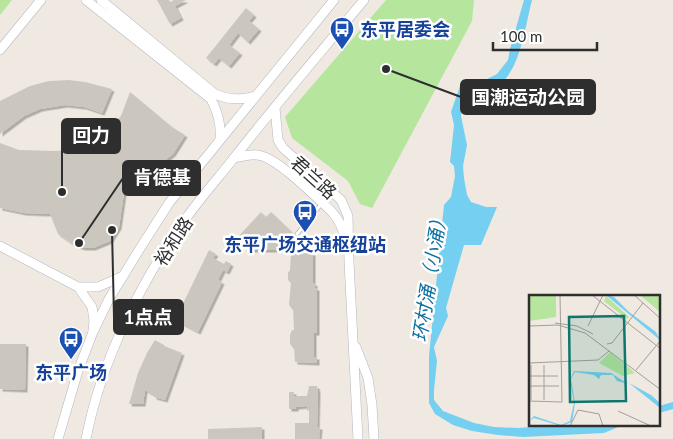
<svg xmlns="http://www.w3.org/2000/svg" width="673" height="439" font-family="Lato,'Noto Sans SC',sans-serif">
<defs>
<filter id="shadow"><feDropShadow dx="2.5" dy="2.5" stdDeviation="0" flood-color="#0004"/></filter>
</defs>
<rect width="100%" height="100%" fill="#efe9e1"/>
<path fill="#b6e59e" d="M0,0H12L0,15Z
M386,0H474L472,21L372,208L360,204L348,181L292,138L285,117Z"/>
<path fill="#75cff0" d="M524,0H532C526,22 520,72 499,84C490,88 477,88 468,89L464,94L461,116L467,145L463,166L464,178L467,195L471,202L486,207H497L481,245H464L446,308L448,316L434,347L437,361L434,390V400L443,411L474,423L494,427L518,428L559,425H623L604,433L523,437L498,435L472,431L453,425L435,414L429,403V356L444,205L451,197L455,176L454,166L450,162L454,125L451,112L462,80L470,79L485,80L497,74L508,60L510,49Z
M673,402V409L659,413V406Z"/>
<path fill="#cbc7bf" filter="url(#shadow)" d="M157,0H169L170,2L174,0H186L175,6L181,18L170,24Z
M246,8L254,15L249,21L259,29L248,42L238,33L229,45L240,53L229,66L219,58L214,64L206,58Z
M69,80L85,82L112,89L102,113L84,107L65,105L40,109L24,116L0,134V101L30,86L49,81Z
M130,92L172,127L185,135L173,154L124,193L119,227L110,241L93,248H83L74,245L58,234L50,214L24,213L0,208V143L19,150L55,151L70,150L99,136L111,126L121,116Z
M261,212L266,217L271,212L298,238L287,250H249V239L241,246L235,240Z
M209,250L216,254L213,258L224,264L226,261L231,264L227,272L223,270L218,280L222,282L198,332L175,320Z
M291,253H313V284L315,283V288H317V333H314V357H317V363L295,362L294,346H291L290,343V335L292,330H294L293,307H290L289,304L291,283L288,280V273L290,270Z
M155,340L164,345V346L182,353L165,400L154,397V395L145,390L143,404H129L138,373L147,353Z
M0,344H26L25,390L0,389Z
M309,386H317L318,392L317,427H320L319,439H295V423H309V410L307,411V406L296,407V409H289V392H294V396H307Z
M262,427V439H208V429Z"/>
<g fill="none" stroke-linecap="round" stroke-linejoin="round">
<defs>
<path id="service" d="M297,234L322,203"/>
<path id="tertiary" d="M86,0L211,99C218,113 221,124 220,139
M101,0L215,94C229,100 240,100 255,96
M0,50L41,0
M275,108L278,140L283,148L341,200L348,216L349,262L358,439
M234,158C241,157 250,154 257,155C276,156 317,198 332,212C339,220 343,228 345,239
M0,246L78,287L92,307L94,320L93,331
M78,287H98L123,276
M356,347L368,378L372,405L374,439"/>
<path id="secondary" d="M58,439L78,371L93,332L109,299L139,250L169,203L334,0
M86,439C101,361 141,281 187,217C202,196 219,177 234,158C276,104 321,52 364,0"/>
</defs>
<use href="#service" stroke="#b4b7c1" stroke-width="4.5"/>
<use href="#tertiary" stroke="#b4b7c1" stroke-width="10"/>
<use href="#secondary" stroke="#b4b7c1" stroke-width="10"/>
<use href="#service" stroke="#fff" stroke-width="3"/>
<use href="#tertiary" stroke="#fff" stroke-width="9"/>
<use href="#secondary" stroke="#fff" stroke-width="9"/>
</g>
<defs>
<symbol id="bus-pin" viewBox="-11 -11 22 30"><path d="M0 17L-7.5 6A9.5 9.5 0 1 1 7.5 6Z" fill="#1a4fb4" stroke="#fff"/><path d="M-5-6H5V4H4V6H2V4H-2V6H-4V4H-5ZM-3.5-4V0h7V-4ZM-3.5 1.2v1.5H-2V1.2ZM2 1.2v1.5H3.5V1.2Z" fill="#fff"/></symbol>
</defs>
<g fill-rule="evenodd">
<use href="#bus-pin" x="328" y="15" width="28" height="38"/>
<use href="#bus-pin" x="291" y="198" width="28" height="38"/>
<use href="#bus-pin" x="57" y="325" width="28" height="38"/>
</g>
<g text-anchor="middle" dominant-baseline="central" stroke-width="5" stroke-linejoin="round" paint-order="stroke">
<g font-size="18" font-weight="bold" fill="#164399" stroke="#fff">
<text x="360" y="29" text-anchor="start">东平居委会</text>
<text x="305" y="244">东平广场交通枢纽站</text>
<text x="71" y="372">东平广场</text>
</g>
<g font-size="18" fill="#2e2e2e" stroke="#fff">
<text transform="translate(314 177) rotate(42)">君兰路</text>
<text transform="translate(173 241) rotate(-57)">裕和路</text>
</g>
<g font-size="19" font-style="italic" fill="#0d6fa3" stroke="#fff">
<text transform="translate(429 276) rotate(-81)">环村涌（小涌）</text>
</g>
</g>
<g transform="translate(529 295)">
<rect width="131" height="131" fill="#efe9e1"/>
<path d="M0,0H27V22L0,26ZM111,0H131V17ZM77,1L100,22L98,24L75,6ZM81,57L106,78L94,81L70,68Z" fill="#b6e59e"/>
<path d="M77,0L85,2L100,17L127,37L131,45ZM45,76L82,78L99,89L88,86L84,80H72L70,84L65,80L46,77L42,84L46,108L45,115L43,127L32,131L5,123L0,126L5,121L32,130L41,126L45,108L41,85ZM100,88L122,100L131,108V113Z" fill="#75cff0"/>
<path fill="none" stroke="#a29e99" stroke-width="1" d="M63,0L132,54M105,0L132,24M26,28L48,31L64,39M0,31L29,30L56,38L132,95M59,31L74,0M78,49L83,48L114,8M0,68L69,65L80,56M2,70V105M15,70V105M107,75L132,45M0,81H29M0,91H30M0,106L33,107L31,0M89,116L122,131M41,131L49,115L70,119L74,131"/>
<path fill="#0f766e" fill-opacity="0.15" stroke="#0f766e" stroke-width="2.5" d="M95,21L97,106L41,107L40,22Z"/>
<rect width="131" height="131" fill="none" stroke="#2e2e2e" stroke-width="2.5"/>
</g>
<path fill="none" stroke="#2e2e2e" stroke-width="2" d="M386 69L461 97M62 192L62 136M79 243L123 178M112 230L114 317"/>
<g fill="#2e2e2e" stroke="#fff" stroke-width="2">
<circle cx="386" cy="69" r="5"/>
<circle cx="62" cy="192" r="5"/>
<circle cx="79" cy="243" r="5"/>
<circle cx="112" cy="230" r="5"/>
</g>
<g fill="#2e2e2e" stroke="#2e2e2e" stroke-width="2">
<rect x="461" y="80" width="134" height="34" rx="5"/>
<rect x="62" y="119" width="58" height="34" rx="5"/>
<rect x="123" y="161" width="77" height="34" rx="5"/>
<rect x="114" y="300" width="69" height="34" rx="5"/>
</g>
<g font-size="19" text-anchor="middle" font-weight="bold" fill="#fff">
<text x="528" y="104">国潮运动公园</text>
<text x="91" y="142">回力</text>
<text x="162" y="184">肯德基</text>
<text x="148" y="324">1点点</text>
</g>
<path d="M493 42v8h104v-8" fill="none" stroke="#2e2e2e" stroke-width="2.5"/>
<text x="500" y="42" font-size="15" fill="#2e2e2e" stroke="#ffffff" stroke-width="4" paint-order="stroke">100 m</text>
</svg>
